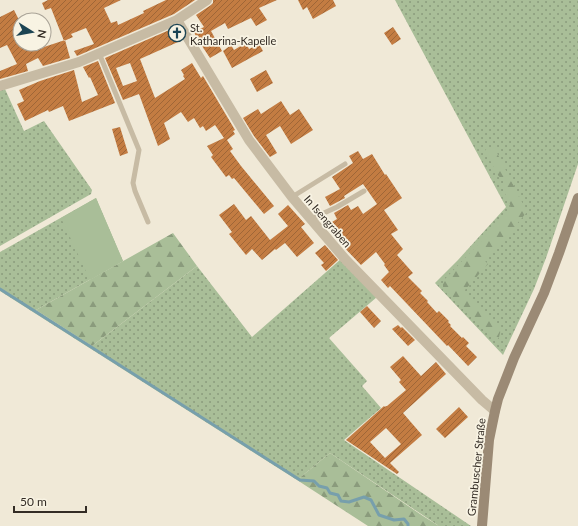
<svg xmlns="http://www.w3.org/2000/svg" width="578" height="526" font-family="Lato,sans-serif">
<defs>
<pattern id="green-dots" width="8" height="8" patternUnits="userSpaceOnUse"><rect width="8" height="8" fill="#a9be98"/><path d="M2 2h.1M6 6h.1" fill="none" stroke="#8a9b7c" stroke-width="1.8" stroke-linecap="round"/></pattern>
<pattern id="forest-firs" width="22" height="20" patternUnits="userSpaceOnUse"><rect width="22" height="20" fill="#a9be98"/><path d="M5 1l3.5 6h-7zM16 11l3.5 6h-7z" fill="#8a9b7c"/></pattern>
<pattern id="building-hatch" width="6" height="6" patternUnits="userSpaceOnUse"><rect width="6" height="6" fill="#c37c42"/><path d="M-1 1l2-2M0 6l6-6M5 7l2-2" fill="none" stroke="#9f6637"/></pattern>
</defs>
<rect width="100%" height="100%" fill="#f0e9d7"/>
<path fill="url(#green-dots)" d="M395,0H578V164L546,258L534,289L503,355L435,283L458,260L506,207Z
M5,89L24,131L44,121L92,190L91,194L0,246V90Z
M96,198L123,261L36,310L92,346L197,266L252,337L341,259L377,297L329,338L367,381L362,386L381,408L344,440L471,526H439L330,453L297,480L0,291V252Z"/>
<path fill="url(#forest-firs)" d="M490,147H494L527,212L485,261L488,264L464,291L501,329L499,337L497,340L443,287V281L512,209L503,189V181L497,174L485,150Z
M173,233L197,266L92,346L36,310Z
M330,453L423,516L439,526H368L297,480Z"/>
<path fill="#a9be98" d="M96,198L123,261L90,280L61,218Z"/>
<g fill="none" stroke-linecap="round" stroke-linejoin="round">
<path stroke="#779fac" stroke-width="3" d="M0,289L300,480L314,481L319,486L327,488L330,493L338,495L341,501L349,502L364,497L371,500L379,515L394,520L404,519L408,524V526"/>
</g>
<path fill="url(#building-hatch)" fill-rule="evenodd" d="M48,0H121L104,8L111,23L117,21L118,25L144,13L143,11L166,0H195L174,14L77,56L74,51L94,44L86,28L71,34L73,37L64,41L51,8L45,10L42,3Z
M213,0H277L259,8L267,20L256,26L251,18L228,29L225,23L211,31L222,51L210,58L200,43H199L194,32L204,27L196,15L211,5L213,3Z
M298,0H333L336,6L313,19L307,7L303,10Z
M14,10L20,22V44H31L35,50L65,40L70,58L43,66L38,58L26,64L28,71L0,79V71L17,64L7,45L0,48V17Z
M393,27L401,39L392,45L384,33Z
M174,28L179,37L176,38L178,42L140,59L155,98L185,79L183,76L184,75L181,70L192,63L201,78L203,76L235,130L233,131L235,134L227,140L233,149L230,151L241,166L274,206L264,214L234,178L232,179L229,175L226,177L211,157L213,155L207,146L224,138L215,125L206,131L203,126L200,128L194,118L188,122L181,112L164,123L170,139L158,146L139,94L123,100L105,58ZM130,63L137,81L123,86L116,68Z
M244,44L245,46L247,45L249,49L259,44L263,51L232,68L223,51L231,45L234,50Z
M98,61L115,103L69,121L63,106L49,112L48,110L25,121L17,104L24,101L19,90L40,81L74,70L82,102L98,95L90,77L89,78L83,67Z
M266,70L273,83L257,92L250,79Z
M281,101L290,115L299,109L313,130L291,144L280,126L266,135L277,153L270,157L254,136L243,118L258,109L261,114Z
M120,127L128,153L120,156L112,129Z
M358,151L363,159L372,154L385,175L386,174L402,198L384,210L398,230L391,234L403,249L397,255L413,273L408,277L422,291L420,293L428,301L427,302L437,313L439,311L449,321L448,322L451,325L450,326L462,338L463,337L469,343L466,346L477,357L468,366L448,345L447,346L390,286L388,288L381,280L389,272L384,265L385,264L376,252L361,265L339,242L343,239L332,222L337,219L334,213L348,205L351,210L358,206L363,214L377,204L363,184L344,196L345,198L330,206L325,197L340,189L332,177L353,163L349,156Z
M234,204L246,220L251,216L270,240L288,226L278,214L288,205L305,224L301,227L314,243L297,257L285,243L276,250L275,249L262,260L252,249L246,255L229,234L232,232L219,215Z
M325,245L338,260L326,271L321,265L324,263L315,253Z
M367,306L381,321L374,328L360,312Z
M398,325L401,328L402,327L415,340L408,346L392,329Z
M403,356L421,376L436,362L446,374L403,413L422,435L390,463L399,472L397,474L346,440L384,406L385,407L386,406H387L406,390L399,382L401,380L390,367ZM386,428L401,444L385,458L370,442Z
M459,407L468,417L445,438L436,429Z"/>
<g fill="none" stroke-linecap="round" stroke-linejoin="round">
<path stroke="#c7bba4" stroke-width="5" d="M99,53L139,150L133,183L135,191L148,222
M292,197L345,164
M311,219L337,207L364,191"/>
<path stroke="#c7bba4" stroke-width="10" d="M177,20L249,140L292,197L345,259L482,400L495,411
M0,86L79,62L177,20L207,0"/>
<path stroke="#9b8a75" stroke-width="10" d="M482,526L489,440L495,411L498,399L514,358L544,293L559,253L578,198"/>
</g>
<defs>
<symbol id="church-ring" viewBox="-11 -11 22 22"><circle r="9.5" fill="#f8f3e3" stroke="#1c4453" stroke-width="1.5"/><path d="M-1.2-6h2.4v3.5h3.3v2.4h-3.3V6h-2.4V-.1h-3.3v-2.4h3.3Z" fill="#1c4453"/></symbol>
</defs>
<g fill-rule="evenodd">
<use href="#church-ring" x="167" y="23" width="20" height="20"/>
</g>
<g text-anchor="middle" dominant-baseline="central" stroke-width="3.5" stroke-linejoin="round" paint-order="stroke">
<g font-size="11" fill="#332c25" stroke="#f8f3e3" text-anchor="start">
<text x="190" y="27">St.<tspan x="190" dy="13">Katharina-Kapelle</tspan></text>
</g>
<g font-size="11" fill="#332c25" stroke="#f8f3e3">
<text transform="translate(328 221) rotate(49)">In Isengraben</text>
<text transform="translate(476 467) rotate(-84)">Grambuscher Straße</text>
</g>
</g>
<g transform="translate(32 32) rotate(101)"><circle r="19" fill="#f8f3e3" stroke="#a9a397"/>
<path d="M0-3L7 15L0 10L-7 15Z" fill="#1c4453"/>
<text y="-6" font-size="11" font-weight="bold" text-anchor="middle" fill="#332c25">N</text>
</g>
<path d="M14 506v6h72v-6" fill="none" stroke="#332c25" stroke-width="2"/>
<text x="20" y="506" font-size="12" fill="#332c25" stroke="#f8f3e3" stroke-width="3" paint-order="stroke">50 m</text>
</svg>
